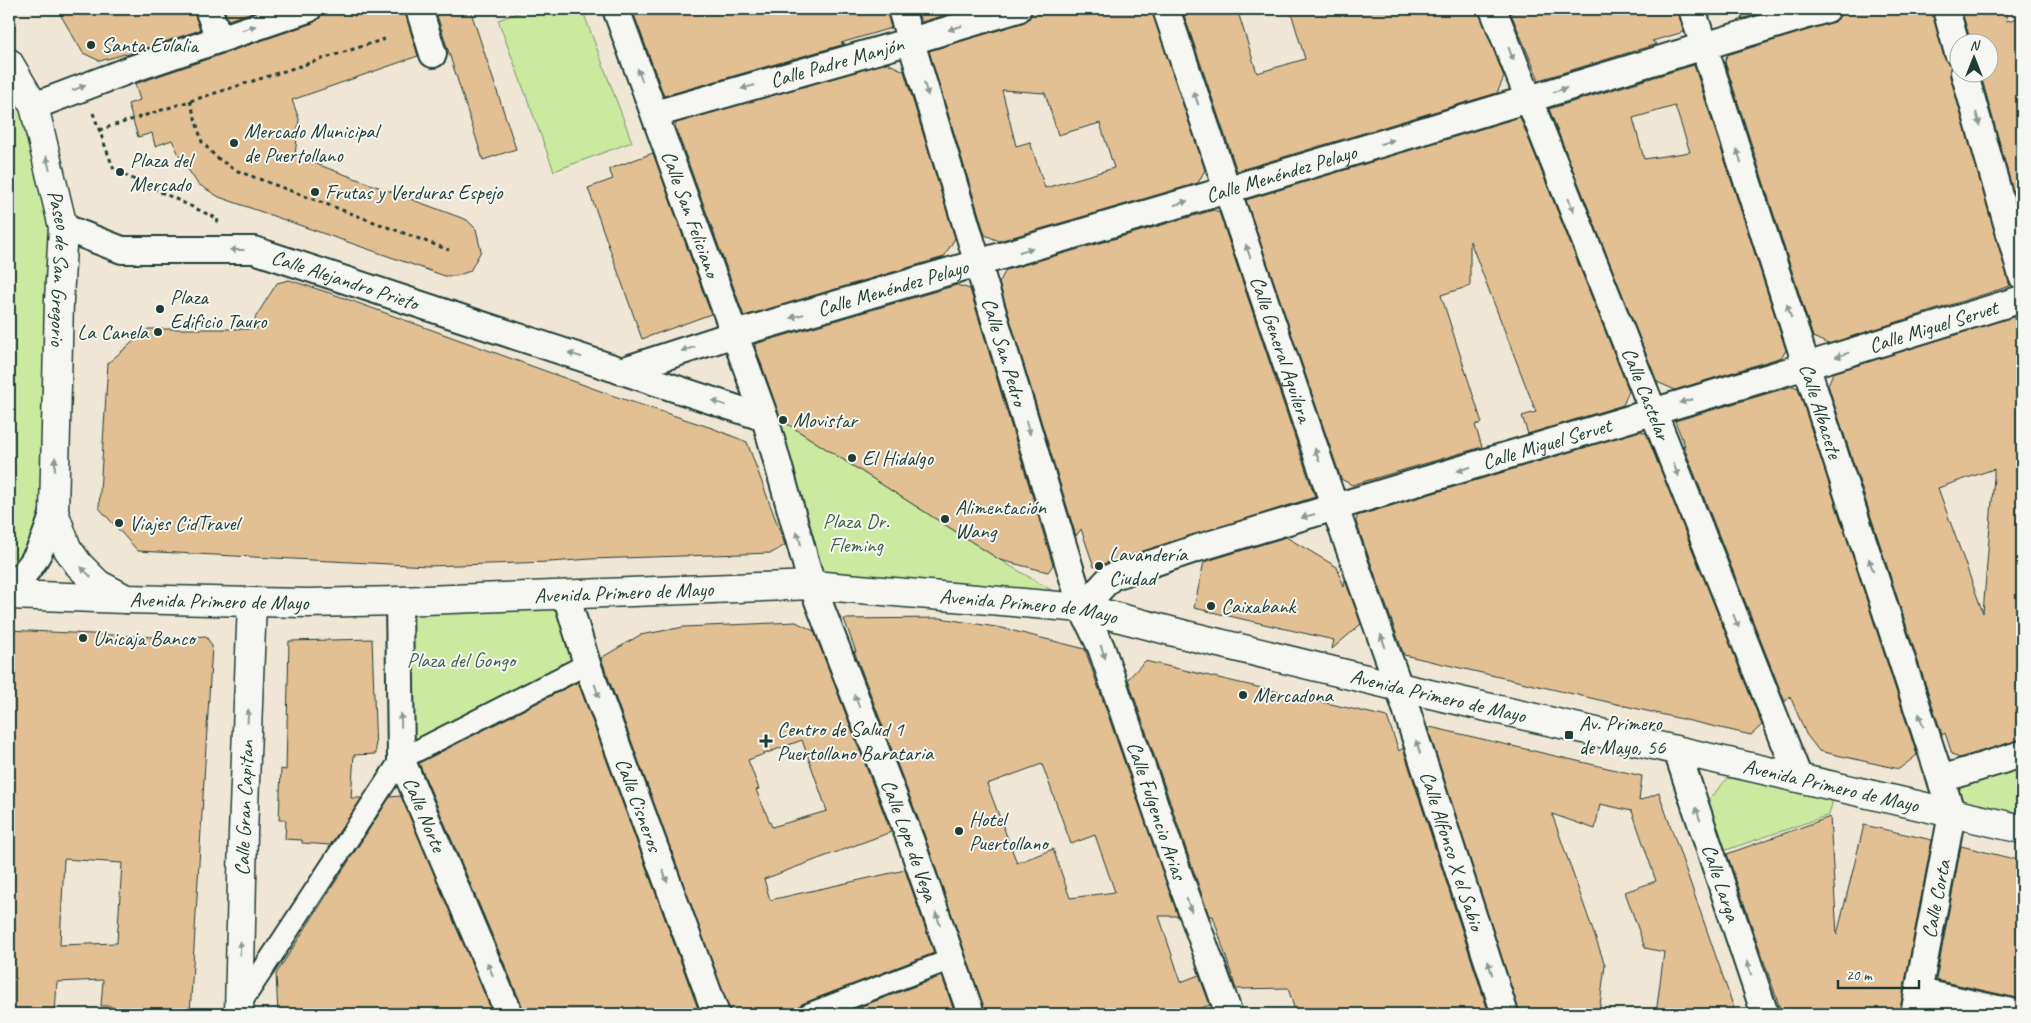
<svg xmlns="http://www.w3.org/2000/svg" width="2031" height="1023" font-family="Caveat,sans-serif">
<rect width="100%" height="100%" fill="#f0e6d6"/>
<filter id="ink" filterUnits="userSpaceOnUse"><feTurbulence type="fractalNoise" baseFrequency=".02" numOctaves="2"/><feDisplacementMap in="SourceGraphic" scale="10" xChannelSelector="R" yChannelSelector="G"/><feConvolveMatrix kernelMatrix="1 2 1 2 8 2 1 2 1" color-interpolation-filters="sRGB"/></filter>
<g filter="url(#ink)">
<path fill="#cce9a0" stroke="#76936a" d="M529,9H582L632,142L554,171L498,20Z
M9,63L63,227L54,512L9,586Z
M761,407L1000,560L1082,608L812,585Z
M566,595L587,664L401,759L399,601Z
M2022,754V829L1952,814L1941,779Z
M1728,778L1768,783L1833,799L1829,815L1726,850L1708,800Z"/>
<path fill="#e3bf94" stroke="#1f3d34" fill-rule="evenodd" d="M57,9H193L200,30L126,55L125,54L100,61L83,53Z
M224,9H262L228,20Z
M323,9H353L354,16L376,9H404L418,56L292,100L299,119L295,156L467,220L476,229L481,251L470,271L456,276H445L219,197L198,184L181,159L172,140L155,146L152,133L138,137L128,104L140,100L135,84L313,23L320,18Z
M435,9H470L516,149L483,160Z
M632,9H886L891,28L841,43L845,44L664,96Z
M917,9H966L921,22Z
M1033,9H1151L1205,170L1198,183L999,241L985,235L929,51L1022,23L1029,19ZM1002,90L1045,93L1058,135L1100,123L1114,168L1045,188L1030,142L1016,146Z
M1182,9H1237L1257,73L1305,59L1290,9H1478L1504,77L1497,93L1237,171Z
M1509,9H1677L1684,32L1652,41L1657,44L1539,80Z
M1745,9H1776L1741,19Z
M1842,9H1931L1944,57L1951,66L1950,76L2010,286L1828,344L1813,337L1725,62L1727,55L1831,23L1838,19Z
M1961,9H2005L2007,21L2022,17V200L2016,202L1980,72H1988V42H1971Z
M887,63L904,71L955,238L944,257L744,316L675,126L676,123Z
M1694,65L1786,350L1782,357L1675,390L1657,382L1549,109ZM1675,106L1690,152L1644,159L1633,118Z
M1520,117L1629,391L1623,405L1528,434L1522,416L1536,412L1470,241V286L1441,295L1482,423L1475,425L1482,447L1352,485L1341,479L1246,200Z
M653,153L711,314L642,339L588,188L613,179L609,169Z
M1214,210L1219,212L1315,497L1094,567L1081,529L1076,536L999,283L1006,270Z
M289,280L333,294L617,397L712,428L747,442L785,545L772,553L591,559L550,562L428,566L138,551L99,508L108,363L148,329H257L255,318L277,283Z
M957,285L970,289L1053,565L1048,572L1000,560L781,420L755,346V344Z
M2013,317L2022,322V739L1959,758L1952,754L1945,733L1942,735L1828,385L1833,373ZM1994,469V477L1983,613L1938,488Z
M1793,386L1798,388L1917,755L1899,769L1819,751L1806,734L1790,696L1785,702L1683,445L1685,446L1675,421Z
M1640,431L1646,433L1762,725L1751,735L1404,655L1356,522L1357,516Z
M1286,537L1337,567L1344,587L1345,580L1361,624L1332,649L1334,640L1194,608L1204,562Z
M940,618L1002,628L1085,649L1178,916H1159L1181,982L1199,975L1210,1005L1184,1014H986L924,834L854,651L856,652L844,619ZM1042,764L1071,844L1095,835L1115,892L1070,898L1053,849L1017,863L987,784Z
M796,622L814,631L891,832L764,879L770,900L905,870L934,953L804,1003L799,1007L796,1014H731L601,658L640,635L684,627ZM802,740L827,811L772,827L756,790L759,789L748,760Z
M9,630L174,638L206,636L212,646L190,1014H111V1006H101L103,980L57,982L55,1014H9ZM64,859L122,863L117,943L60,945Z
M372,639L376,754L354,755L351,798H362L330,845L302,843V840L285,839L286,820H279L281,769L286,770L289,641Z
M1145,661L1387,717L1399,751L1403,748L1489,1014H1296L1288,988L1236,989L1213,916H1209L1128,679Z
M578,682L700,1014H640L638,1007L620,1014H524L523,1008L419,763Z
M1430,727L1642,776L1639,801L1659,793L1736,1014H1656L1664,952L1645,948L1625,892L1656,881L1632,811L1600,804L1595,829L1552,814L1605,965L1599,1014H1520L1428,729Z
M401,796L493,1014H278L276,974L390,797Z
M1830,817L1837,935L1864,825L1932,840L1899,1014H1782L1770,979L1727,854Z
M1961,846L2022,861V999L1936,980Z
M942,976L955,1014H841Z"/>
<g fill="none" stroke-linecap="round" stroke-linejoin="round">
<defs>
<path id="pedestrian" d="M239,1006L401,759L587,664
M808,1014L952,959"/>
<g id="minor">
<path d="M208,9L219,38"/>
<path d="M419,9L433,54"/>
<path id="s1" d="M616,9L765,418L812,585L910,839L971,1014"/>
<path id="s2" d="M901,9L1082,608L1101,647L1177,870L1229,1014"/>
<path id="s3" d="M1166,9L1335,508L1399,687L1505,1014"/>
<path id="s4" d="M1493,9L1799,778"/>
<path id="s5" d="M1692,9L1835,455L1952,814L1914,1014"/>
<path d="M1946,9L1958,53"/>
<path d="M1964,72L2022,276"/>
<path d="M34,106L132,69L308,9"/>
<path id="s6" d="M655,114L911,41L1018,9"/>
<path id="s7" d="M63,227L122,250H254L765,418"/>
<path id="s8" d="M621,371L735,334L1227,190L1827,9"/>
<path d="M9,586C35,570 45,540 54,512"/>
<path id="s9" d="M566,595L587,664L716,1014"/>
<path id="s10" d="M399,601L401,759L509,1014"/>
<path id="s11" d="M1082,608L1111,577L1198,548L1806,366L2022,299"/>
<path id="s12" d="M1677,751L1765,1014"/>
<path d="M1941,779L2022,754"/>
<path d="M1919,992L2020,1014"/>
</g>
<g id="tertiary">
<path d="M9,595L126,599"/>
<path id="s13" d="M252,602L308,603L399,601L812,585L1082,608L1186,635L1399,687L2022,829"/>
</g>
<g id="secondary">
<path id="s14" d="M9,63L34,106L63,227L59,300L54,512L67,548L79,565L98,584L126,599L252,602L243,833L239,1014"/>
</g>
</defs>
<use href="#pedestrian" stroke="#1f3d34" stroke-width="24"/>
<use href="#minor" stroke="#1f3d34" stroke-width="30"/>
<use href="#tertiary" stroke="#1f3d34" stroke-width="31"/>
<use href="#secondary" stroke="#1f3d34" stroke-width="31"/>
<path stroke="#1f3d34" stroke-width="3" stroke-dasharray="4 4" stroke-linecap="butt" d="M190,101L202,142L216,157L235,170L449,250
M93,113L114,170L218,219L217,224
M99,130L385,39"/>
<use href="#pedestrian" stroke="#f6f6f2" stroke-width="20"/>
<use href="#minor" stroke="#f6f6f2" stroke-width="26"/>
<use href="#tertiary" stroke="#f6f6f2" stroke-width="28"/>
<use href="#secondary" stroke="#f6f6f2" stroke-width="28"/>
</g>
<defs><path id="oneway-solid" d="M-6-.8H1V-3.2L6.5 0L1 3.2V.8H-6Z" transform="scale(1.25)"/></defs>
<g fill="#8a9a93">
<use href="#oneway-solid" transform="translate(249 28) rotate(-18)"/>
<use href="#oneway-solid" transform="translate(955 28) rotate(163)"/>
<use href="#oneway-solid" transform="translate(1511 54) rotate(69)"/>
<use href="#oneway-solid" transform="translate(640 75) rotate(-110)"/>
<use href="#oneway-solid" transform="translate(748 87) rotate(164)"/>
<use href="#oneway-solid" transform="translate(79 88) rotate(-21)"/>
<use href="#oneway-solid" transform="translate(926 89) rotate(73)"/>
<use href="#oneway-solid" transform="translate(1560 90) rotate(-17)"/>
<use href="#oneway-solid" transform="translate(1196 98) rotate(-109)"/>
<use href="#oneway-solid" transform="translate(1978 119) rotate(74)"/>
<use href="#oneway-solid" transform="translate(1387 142) rotate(-17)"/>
<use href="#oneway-solid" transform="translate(1739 156) rotate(-108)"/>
<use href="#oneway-solid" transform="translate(48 163) rotate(-103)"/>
<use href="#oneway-solid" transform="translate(1181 203) rotate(-17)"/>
<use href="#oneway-solid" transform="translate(1571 205) rotate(68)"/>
<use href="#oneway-solid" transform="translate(237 250) rotate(180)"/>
<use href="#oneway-solid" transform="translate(1026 250) rotate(-17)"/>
<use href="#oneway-solid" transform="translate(1248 251) rotate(-109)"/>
<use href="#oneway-solid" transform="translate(1789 311) rotate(-108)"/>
<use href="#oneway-solid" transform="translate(797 316) rotate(164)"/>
<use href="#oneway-solid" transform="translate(688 349) rotate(162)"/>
<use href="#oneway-solid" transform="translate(575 355) rotate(-162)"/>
<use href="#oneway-solid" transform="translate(1842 355) rotate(163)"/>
<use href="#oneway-solid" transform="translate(1686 401) rotate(164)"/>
<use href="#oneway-solid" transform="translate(719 403) rotate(-162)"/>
<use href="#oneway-solid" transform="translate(1028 428) rotate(73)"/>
<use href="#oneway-solid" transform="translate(1317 455) rotate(-109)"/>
<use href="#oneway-solid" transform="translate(55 464) rotate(-89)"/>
<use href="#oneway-solid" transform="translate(1464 469) rotate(163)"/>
<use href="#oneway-solid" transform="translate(1676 470) rotate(68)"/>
<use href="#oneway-solid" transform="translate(1308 516) rotate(164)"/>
<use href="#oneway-solid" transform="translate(799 538) rotate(-106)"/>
<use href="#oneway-solid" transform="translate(1871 565) rotate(-108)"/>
<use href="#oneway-solid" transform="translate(86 572) rotate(-136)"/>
<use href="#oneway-solid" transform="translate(1736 621) rotate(68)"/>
<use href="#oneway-solid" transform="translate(1383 641) rotate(-110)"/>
<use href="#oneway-solid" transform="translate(1103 652) rotate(70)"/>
<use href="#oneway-solid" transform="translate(597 691) rotate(70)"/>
<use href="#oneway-solid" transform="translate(857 701) rotate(-111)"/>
<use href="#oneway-solid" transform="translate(248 716) rotate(-87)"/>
<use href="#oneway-solid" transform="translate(401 720) rotate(-91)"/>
<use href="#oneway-solid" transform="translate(1921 720) rotate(-108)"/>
<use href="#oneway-solid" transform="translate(1418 747) rotate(-108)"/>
<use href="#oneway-solid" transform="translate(1698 814) rotate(-108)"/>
<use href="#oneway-solid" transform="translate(665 876) rotate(70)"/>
<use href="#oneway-solid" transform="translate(1189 905) rotate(70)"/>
<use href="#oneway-solid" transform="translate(938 919) rotate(-109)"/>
<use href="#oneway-solid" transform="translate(240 948) rotate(-89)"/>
<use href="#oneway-solid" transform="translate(1490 968) rotate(-108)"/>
<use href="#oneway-solid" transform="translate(1749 968) rotate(-108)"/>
<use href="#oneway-solid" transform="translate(490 969) rotate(-113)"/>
</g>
</g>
<g fill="#1f3d34" stroke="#f6f6f2" stroke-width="2">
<circle cx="91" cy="45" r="5"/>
<circle cx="234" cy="143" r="5"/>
<circle cx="120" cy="172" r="5"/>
<circle cx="315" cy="192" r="5"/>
<circle cx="160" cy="309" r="5"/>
<circle cx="158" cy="332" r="5"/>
<circle cx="783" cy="420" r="5"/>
<circle cx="852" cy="458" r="5"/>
<circle cx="945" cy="519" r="5"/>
<circle cx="119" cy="523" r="5"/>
<circle cx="1099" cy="566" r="5"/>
<circle cx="1211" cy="606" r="5"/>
<circle cx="83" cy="638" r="5"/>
<circle cx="1243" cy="695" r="5"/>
<rect x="1564" y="730" width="10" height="10" rx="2.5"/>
<path d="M763.5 733.5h5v5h5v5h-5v5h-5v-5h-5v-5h5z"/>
<circle cx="959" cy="831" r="5"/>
</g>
<g text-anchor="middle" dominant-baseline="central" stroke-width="4" stroke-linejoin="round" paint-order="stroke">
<g font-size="21" fill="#1f3d34" stroke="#f6f6f2" text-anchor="start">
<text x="101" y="45">Santa Eulalia</text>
<text x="244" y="131">Mercado Municipal<tspan x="244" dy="24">de Puertollano</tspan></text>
<text x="130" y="160">Plaza del<tspan x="130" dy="24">Mercado</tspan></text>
<text x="325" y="192">Frutas y Verduras Espejo</text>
<text x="170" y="297">Plaza<tspan x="170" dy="24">Edificio Tauro</tspan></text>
<text x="148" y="332" text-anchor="end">La Canela</text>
<text x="793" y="420">Movistar</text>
<text x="862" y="458">El Hidalgo</text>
<text x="955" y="507">Alimentación<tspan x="955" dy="24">Wang</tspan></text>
<text x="129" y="523">Viajes CidTravel</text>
<text x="1109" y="554">Lavandería<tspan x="1109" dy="24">Ciudad</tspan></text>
<text x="1221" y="606">Caixabank</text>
<text x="93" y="638">Unicaja Banco</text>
<text x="1253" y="695">Mercadona</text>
<text x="1579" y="723">Av. Primero<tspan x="1579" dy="24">de Mayo, 56</tspan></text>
<text x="777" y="729">Centro de Salud 1<tspan x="777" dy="24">Puertollano Barataria</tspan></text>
<text x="969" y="819">Hotel<tspan x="969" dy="24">Puertollano</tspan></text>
</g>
<g font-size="21" fill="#1f3d34" stroke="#f6f6f2">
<text stroke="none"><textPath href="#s6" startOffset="189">Calle Padre Manjón</textPath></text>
<text stroke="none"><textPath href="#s8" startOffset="689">Calle Menéndez Pelayo</textPath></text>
<text stroke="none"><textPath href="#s1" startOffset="218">Calle San Feliciano</textPath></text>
<text stroke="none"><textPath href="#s14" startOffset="215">Paseo de San Gregorio</textPath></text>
<text stroke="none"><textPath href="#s7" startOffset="291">Calle Alejandro Prieto</textPath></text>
<text stroke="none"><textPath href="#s8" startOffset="284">Calle Menéndez Pelayo</textPath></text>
<text stroke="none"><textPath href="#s11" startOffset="902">Calle Miguel Servet</textPath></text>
<text stroke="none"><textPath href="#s3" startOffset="359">Calle General Aguilera</textPath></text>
<text stroke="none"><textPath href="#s2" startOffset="358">Calle San Pedro</textPath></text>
<text stroke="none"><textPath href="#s4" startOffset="414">Calle Castelar</textPath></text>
<text stroke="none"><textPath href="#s5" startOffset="422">Calle Albacete</textPath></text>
<text stroke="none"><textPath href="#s11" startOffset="498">Calle Miguel Servet</textPath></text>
<text stroke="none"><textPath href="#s13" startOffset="372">Avenida Primero de Mayo</textPath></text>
<text transform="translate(219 601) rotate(1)">Avenida Primero de Mayo</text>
<text stroke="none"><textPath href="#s13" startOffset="778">Avenida Primero de Mayo</textPath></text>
<text stroke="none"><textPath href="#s13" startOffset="1198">Avenida Primero de Mayo</textPath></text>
<text stroke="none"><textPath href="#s13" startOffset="1601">Avenida Primero de Mayo</textPath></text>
<text stroke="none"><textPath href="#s9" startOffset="222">Calle Cisneros</textPath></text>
<text transform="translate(244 808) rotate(-88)">Calle Gran Capitan</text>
<text stroke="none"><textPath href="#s2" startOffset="842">Calle Fulgencio Arias</textPath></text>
<text stroke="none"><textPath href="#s10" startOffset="218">Calle Norte</textPath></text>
<text stroke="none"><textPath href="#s1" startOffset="882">Calle Lope de Vega</textPath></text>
<text stroke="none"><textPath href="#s3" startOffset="889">Calle Alfonso X el Sabio</textPath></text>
<text stroke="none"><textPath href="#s12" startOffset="139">Calle Larga</textPath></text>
<text transform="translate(1936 899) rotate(-79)">Calle Corta</text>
</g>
<g font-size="21" fill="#425f4a" stroke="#f6f6f2">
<text x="856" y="521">Plaza Dr.<tspan x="856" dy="24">Fleming</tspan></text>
<text x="461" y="660">Plaza del Gongo</text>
</g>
</g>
<rect width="2031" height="1023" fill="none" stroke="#f6f6f2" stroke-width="30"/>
<rect x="15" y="15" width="2001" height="993" fill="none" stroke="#1f3d34" stroke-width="2" filter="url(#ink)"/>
<g transform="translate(1974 58)"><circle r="24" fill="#f6f6f2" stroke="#a0aca6"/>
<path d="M0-4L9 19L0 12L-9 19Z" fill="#1f3d34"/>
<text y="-8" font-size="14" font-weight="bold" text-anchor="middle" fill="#1f3d34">N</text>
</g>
<path d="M1838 980v8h81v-8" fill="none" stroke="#1f3d34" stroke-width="2.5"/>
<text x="1846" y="980" font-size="15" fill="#1f3d34" stroke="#f6f6f2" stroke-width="4" paint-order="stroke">20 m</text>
</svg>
